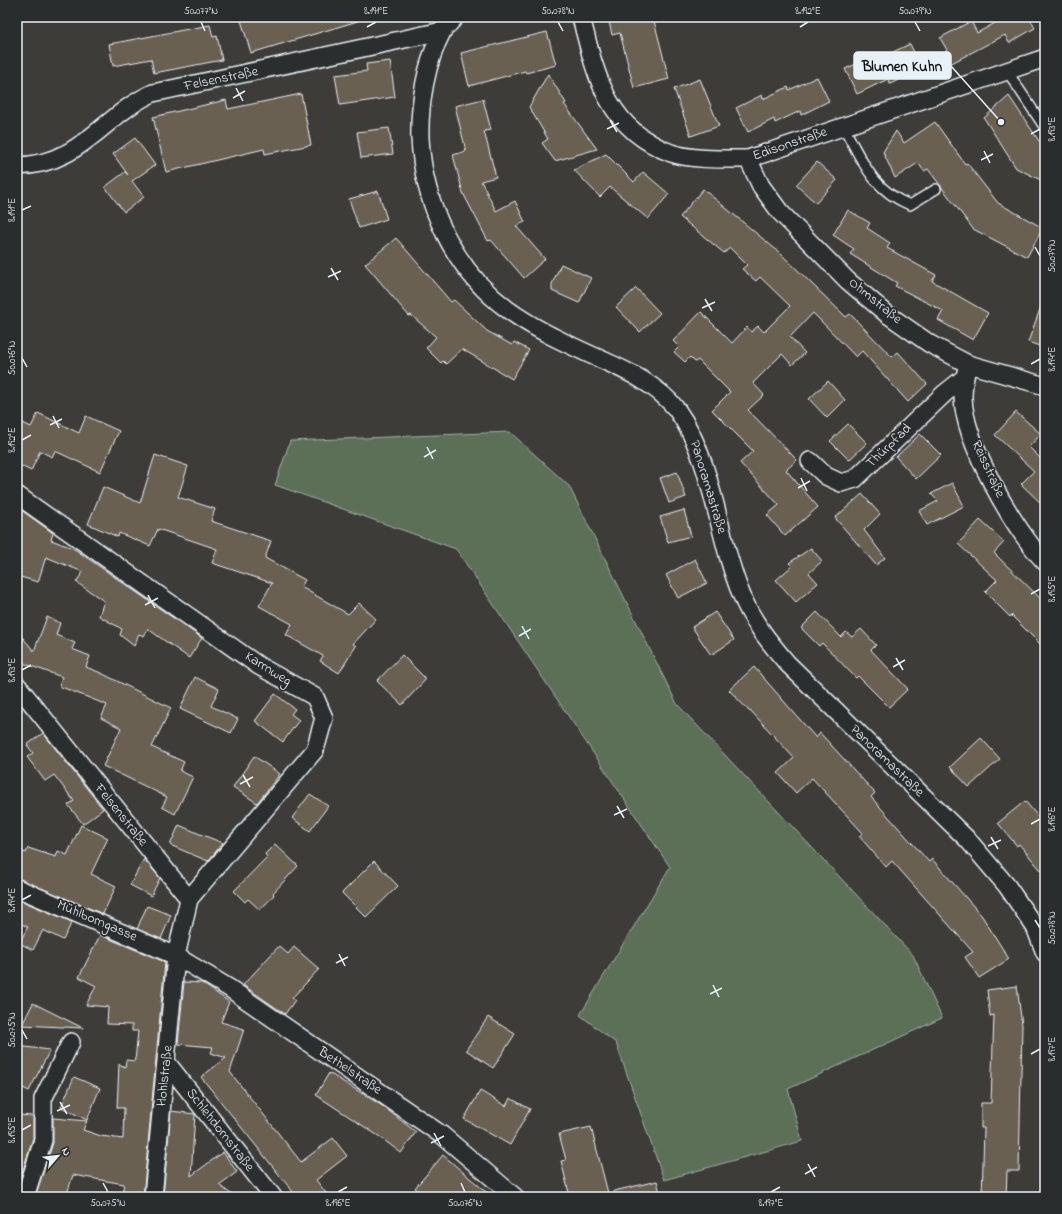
<svg xmlns="http://www.w3.org/2000/svg" width="1062" height="1214" font-family="'Indie Flower',sans-serif">
<rect width="100%" height="100%" fill="#3d3c38"/>
<filter id="ink" filterUnits="userSpaceOnUse"><feTurbulence type="fractalNoise" baseFrequency=".025" numOctaves="2"/><feDisplacementMap in="SourceGraphic" scale="8" xChannelSelector="R" yChannelSelector="G"/><feConvolveMatrix kernelMatrix="1 2 1 2 8 2 1 2 1" color-interpolation-filters="sRGB"/></filter>
<g filter="url(#ink)">
<path fill="#5b6f59" stroke="#a2b0a8" d="M510,432L569,486L677,704L913,955L942,1018L788,1089L802,1141L664,1180L616,1043L580,1015L670,867L456,549L275,485L290,441Z"/>
<path fill="#696051" stroke="#e8f1f8" d="M240,17H358V21L251,53Z
M608,17H653L669,79L634,88L620,33L612,35Z
M1006,17H1029L1035,28L1009,43L1005,35L946,66L940,54L947,50L940,38L971,21L977,33Z
M210,25L213,37L217,36L222,60L154,73L151,59L113,66L109,44Z
M547,32L556,65L526,73L525,71L469,86L461,53Z
M910,44L922,69L890,84L888,79L857,94L845,69L877,55L878,59Z
M390,61L395,97L340,105L335,75L367,71L366,64Z
M548,74L566,103L564,104L597,149L555,161L542,143L548,139L529,107Z
M817,77L829,101L801,115L800,111L775,123L774,119L748,132L736,108L762,95L763,99L788,87L789,90Z
M700,79L719,126L691,136L674,89Z
M301,94L311,145L265,154L264,149L166,172L153,117L226,100L228,109Z
M1009,96L1039,141L1045,144V182L1016,168L984,118Z
M483,99L491,130L484,131L496,177L481,181L496,211L515,201L525,222L516,226L545,259L524,278L491,240L488,241L463,193L453,155L466,151L455,106Z
M935,122L965,164L967,163L998,203L1043,228L1027,257L973,229L928,169L924,171L918,163L895,178L883,152L896,131L904,143Z
M389,128L393,154L361,158L357,132Z
M135,138L155,165L132,181L144,197L124,212L105,187L125,172L128,175L113,154Z
M606,154L634,182L643,172L669,194L648,219L610,187L600,197L574,170Z
M817,162L837,180L816,203L796,185Z
M703,189L780,253L846,317L850,314L892,357L898,352L927,384L908,402L862,351L856,357L813,313L790,337L805,353L792,365L782,354L753,383L764,395L748,410L797,460L786,470L818,507L785,536L767,515L779,505L740,463L753,451L712,410L730,392L698,360L695,362L690,357L685,362L674,352L679,347L673,341L701,312L732,343L747,327L751,332L758,326L764,332L790,306L760,277L756,281L742,269L747,265L730,248L724,253L680,217Z
M378,191L387,219L359,228L349,199Z
M848,210L870,223L867,228L890,243L887,248L936,275L932,281L988,313L973,340L938,320L943,311L895,286L897,283L850,254L854,249L833,235Z
M396,238L451,302L454,300L487,331L512,345L514,342L529,350L512,379L462,349L446,364L443,361L441,363L426,348L436,337L411,315L409,316L365,264Z
M561,264L591,278L579,303L552,291V284Z
M636,288L660,313L640,332L616,307Z
M1043,301L1045,302V348L1028,342Z
M828,381L845,400L827,418L809,399Z
M1016,412L1041,434L1029,447L1043,461L1045,459V507L1021,484L1034,471L995,435Z
M38,413L79,433L86,416L119,431L100,472L55,451L52,457L40,451L31,471L17,464V420L31,427Z
M848,424L867,443L849,460L830,441Z
M920,434L941,455L916,479L896,457Z
M155,455L188,466L178,497L215,509L211,521L271,541L265,558L305,580L301,587L348,614L359,603L376,619L353,644L356,646L339,673L320,661L323,656L286,635L292,624L259,606L272,583L212,563L217,549L158,529L150,546L119,533L118,537L88,524L103,487L140,503Z
M677,472L686,497L669,503L660,478Z
M952,483L964,506L927,525L919,511L938,501L931,494Z
M862,494L880,514L864,530L885,558L876,565L835,518Z
M17,507L53,533L51,540L73,548L202,638L189,658L148,629L144,636L139,634L134,646L120,635L122,629L99,616L104,601L76,582L83,572L46,557L38,582L17,576Z
M684,510L691,536L668,542L660,517Z
M980,520L1004,542L994,553L1045,603V649L1011,615L1010,617L985,592L997,580L958,544Z
M811,548L822,561L809,573L818,583L796,602L776,580L792,566L789,563Z
M695,559L707,583L678,598L666,575Z
M715,612L734,640L711,655L692,627Z
M817,612L841,637L846,632L852,637L861,629L876,645L871,650L908,689L889,707L858,676L856,678L822,643L819,646L801,628Z
M47,617L60,623L56,635L75,643L72,649L90,656L86,667L101,673L171,708L152,747L184,762L180,771L193,777L175,814L162,807L167,797L103,766L121,728L101,718L107,705L59,686L62,677L17,661V631L34,651Z
M402,655L426,679L402,705L377,681Z
M754,667L816,738L820,733L875,793L871,797L929,862L932,859L982,916L1009,959L979,978L965,957L973,952L892,861L886,867L859,836L863,833L812,778L796,793L778,773L794,758L751,711L750,712L729,690Z
M195,677L219,689L211,706L238,719L231,733L180,709Z
M275,694L295,709L291,714L299,720L283,742L255,721Z
M43,733L103,809L83,824L68,805L74,801L54,775L45,781L27,757L33,753L27,745Z
M981,738L1000,759L969,787L950,767Z
M254,756L280,774L257,803L233,787Z
M310,794L328,806L310,831L292,818Z
M1025,801L1045,825V875L1019,844L1017,846L998,823Z
M81,825L108,838L91,874L116,886L103,914L17,878V850L26,853L28,848L56,857L58,851L67,855Z
M179,825L200,834L223,843L208,861L191,854L170,845Z
M275,844L298,866L273,893L274,895L260,910L248,899L245,902L234,891L267,857L265,854Z
M144,859L160,878L151,896L130,885Z
M374,861L398,886L366,917L342,893Z
M17,899L72,922L63,940L43,930L33,950L19,943L28,927L17,922Z
M147,906L171,915L161,939L137,929Z
M100,935L165,962L143,1197H121L124,1184L73,1175L66,1197H35L53,1143V1118L87,1121L83,1130L101,1136L123,1139L124,1108H117L119,1064L125,1067L126,1060L135,1061L138,1031H132V1025L107,1024L108,1007L86,1005L96,986L79,977Z
M279,946L288,954L294,947L319,969L292,998L295,1000L285,1014L243,985Z
M184,982L202,983L229,1002L221,1022L244,1029L230,1072L301,1162L333,1138L347,1156L316,1180L329,1197H297L201,1077L226,1058L211,1053L213,1047L178,1044Z
M1017,986L1022,1025L1019,1171H1007L1006,1197H982L984,1128H981V1103H991L994,1015L990,1016L987,990Z
M33,1003L83,1028L22,1025Z
M488,1017L515,1034L493,1068L466,1050Z
M17,1046L50,1050L29,1091L17,1085Z
M329,1073L381,1105L416,1132L401,1153L380,1137L316,1095Z
M74,1077L100,1088L87,1120L61,1107Z
M480,1091L506,1106L510,1098L530,1109L510,1145L464,1119Z
M171,1111L195,1114L191,1176L223,1152L237,1172L219,1185L235,1197H163Z
M17,1115L33,1116V1138L17,1189Z
M591,1127L609,1197H570L561,1161L566,1160L559,1134Z
M443,1155L492,1197H425L415,1188Z
M657,1181L661,1197H615L614,1191Z"/>
<g fill="none" stroke-linecap="round" stroke-linejoin="round">
<defs>
<path id="service" d="M1007,71L1045,128
M843,126C862,160 872,190 910,205L936,189"/>
<path id="minor" d="M455,17C451,22 445,27 442,32C426,62 419,105 420,138C423,203 454,270 507,309C533,328 561,341 589,354C620,368 656,382 677,410C714,461 717,538 742,596C752,621 770,643 787,663L968,840L1007,886L1035,927L1045,953
M581,17C596,76 607,129 671,153C692,160 725,159 748,159L1045,58
M748,159L761,186L780,212L848,281L887,314L930,344L968,364L1045,386
M17,166C81,165 102,116 153,93L442,31
M968,364C965,375 963,386 963,397C964,443 1014,529 1045,562
M810,461L826,476L841,483L855,479L945,393L964,378
M17,495L259,666L315,697L324,718L315,750L189,899L176,956L153,1197
M17,685L189,899
M17,888L176,956L229,988L442,1135L515,1197
M167,1063L273,1197
M25,1197L43,1140V1099L71,1042"/>
</defs>
<use href="#service" stroke="#e8f1f8" stroke-width="12"/>
<use href="#minor" stroke="#e8f1f8" stroke-width="20"/>
<use href="#service" stroke="#2a2d2e" stroke-width="9"/>
<use href="#minor" stroke="#2a2d2e" stroke-width="17"/>
</g>
</g>
<path fill="none" stroke="#e8f1f8" stroke-width="1.5" d="M201,22L205,31M558,22L563,31M915,22L920,31M367,27L376,22M800,27L808,22M236,88L243,101M233,98L245,91M610,120L617,132M607,129L619,123M1031,134L1040,129M984,151L990,163M981,160L993,154M22,210L31,206M1035,247L1040,256M331,268L338,280M328,277L341,271M705,299L712,311M702,308L715,302M22,358L27,367M1031,364L1040,359M53,416L59,428M50,425L62,419M22,440L31,435M427,447L433,459M424,457L436,450M801,478L807,491M798,488L810,481M1031,594L1040,589M148,595L155,608M145,605L158,598M522,626L529,639M519,636L531,629M896,658L903,670M893,667L905,660M22,670L31,665M243,775L250,787M240,784L253,777M617,806L624,818M614,815L627,809M1031,824L1040,819M991,837L998,849M988,846L1001,840M22,900L31,895M1035,920L1040,928M339,954L345,966M336,963L348,957M713,985L719,997M710,994L722,988M22,1030L27,1039M1031,1054L1040,1049M60,1102L67,1114M57,1111L70,1105M22,1130L31,1125M434,1133L441,1146M431,1143L444,1136M808,1164L815,1177M805,1174L817,1167M103,1183L108,1192M461,1183L465,1192M338,1192L347,1187M771,1192L780,1187"/>
<g text-anchor="middle" dominant-baseline="central" stroke-width="3.5" stroke-linejoin="round" paint-order="stroke">
<g font-size="14" fill="#e8f1f8" stroke="#2a2d2e">
<text transform="translate(221 79) rotate(-12)">Felsenstraße</text>
<text transform="translate(790 144) rotate(-19)">Edisonstraße</text>
<text transform="translate(875 301) rotate(39)">Ohmstraße</text>
<text transform="translate(889 446) rotate(-44)">Thürpfad</text>
<text transform="translate(988 469) rotate(65)">Reisstraße</text>
<text transform="translate(708 487) rotate(73)">Panoramastraße</text>
<text transform="translate(268 669) rotate(32)">Karrnweg</text>
<text transform="translate(887 761) rotate(44)">Panoramastraße</text>
<text transform="translate(121 815) rotate(51)">Felsenstraße</text>
<text transform="translate(97 921) rotate(23)">Mühlborngasse</text>
<text transform="translate(350 1071) rotate(34)">Bethelstraße</text>
<text transform="translate(165 1076) rotate(-84)">Hohlstraße</text>
<text transform="translate(220 1130) rotate(52)">Schlehdornstraße</text>
</g>
</g>
<path fill="none" stroke="#e8f1f8" stroke-width="1.5" d="M1001 122L951 66"/>
<circle fill="#e8f1f8" stroke="#2a2d2e" stroke-width="1.5" cx="1001" cy="122" r="4"/>
<rect fill="#e8f1f8" stroke="#e8f1f8" stroke-width="1.5" x="854" y="52" width="97" height="27" rx="4"/>
<g font-size="15" text-anchor="middle" font-weight="bold" fill="#111">
<text x="902" y="71">Blumen Kuhn</text>
</g>
<rect width="1062" height="1214" fill="none" stroke="#2a2d2e" stroke-width="44"/>
<g transform="translate(58 1156) rotate(62)" stroke="#2a2d2e" stroke-width="3" paint-order="stroke">
<path d="M0-3L7 15L0 10L-7 15Z" fill="#e8f1f8"/>
<text y="-6" font-size="11" font-weight="bold" text-anchor="middle" fill="#e8f1f8">N</text>
</g>
<rect x="22" y="22" width="1018" height="1170" fill="none" stroke="#e8f1f8" stroke-width="1.5"/>
<g font-size="10" text-anchor="middle" fill="#e8f1f8">
<text x="201" y="14">50.077°N</text>
<text x="376" y="14">8.191°E</text>
<text x="558" y="14">50.078°N</text>
<text x="808" y="14">8.192°E</text>
<text x="915" y="14">50.079°N</text>
<text transform="translate(1051 129) rotate(-90)" y="4">8.193°E</text>
<text transform="translate(11 210) rotate(-90)" y="4">8.191°E</text>
<text transform="translate(1051 256) rotate(-90)" y="4">50.079°N</text>
<text transform="translate(11 358) rotate(-90)" y="4">50.076°N</text>
<text transform="translate(1051 359) rotate(-90)" y="4">8.194°E</text>
<text transform="translate(11 440) rotate(-90)" y="4">8.192°E</text>
<text transform="translate(1051 589) rotate(-90)" y="4">8.195°E</text>
<text transform="translate(11 670) rotate(-90)" y="4">8.193°E</text>
<text transform="translate(1051 819) rotate(-90)" y="4">8.196°E</text>
<text transform="translate(11 900) rotate(-90)" y="4">8.194°E</text>
<text transform="translate(1051 928) rotate(-90)" y="4">50.078°N</text>
<text transform="translate(11 1030) rotate(-90)" y="4">50.075°N</text>
<text transform="translate(1051 1049) rotate(-90)" y="4">8.197°E</text>
<text transform="translate(11 1130) rotate(-90)" y="4">8.195°E</text>
<text x="108" y="1206">50.075°N</text>
<text x="338" y="1206">8.196°E</text>
<text x="465" y="1206">50.076°N</text>
<text x="771" y="1206">8.197°E</text>
</g>
</svg>
